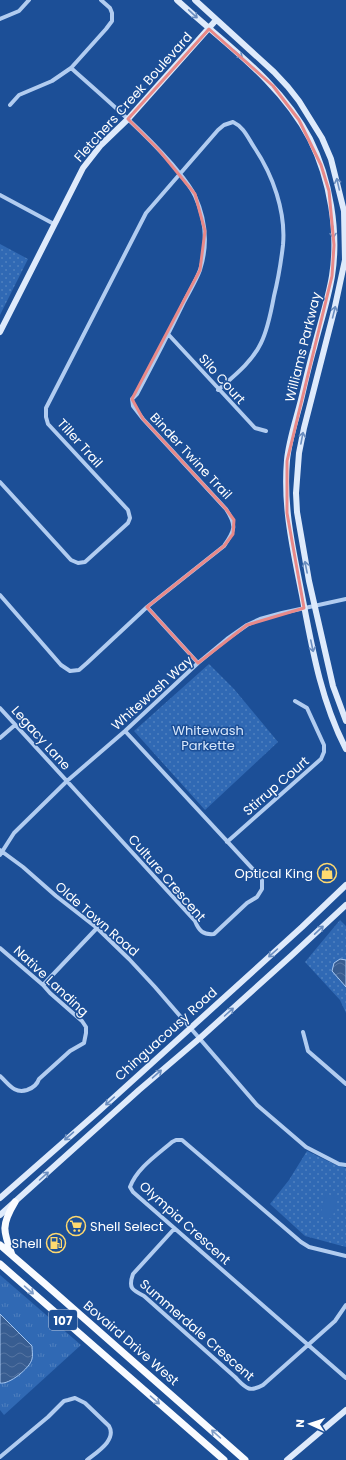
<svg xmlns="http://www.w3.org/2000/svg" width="346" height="1460" font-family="Poppins,sans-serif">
<defs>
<pattern id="grass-tufts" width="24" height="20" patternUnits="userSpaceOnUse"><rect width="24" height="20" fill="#3069b4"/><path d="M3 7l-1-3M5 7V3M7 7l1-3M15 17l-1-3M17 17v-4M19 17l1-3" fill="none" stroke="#4f80bf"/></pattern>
<pattern id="park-dots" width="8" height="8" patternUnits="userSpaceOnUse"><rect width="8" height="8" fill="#3069b4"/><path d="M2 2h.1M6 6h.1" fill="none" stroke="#4f80bf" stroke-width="1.8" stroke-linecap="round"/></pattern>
<pattern id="water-waves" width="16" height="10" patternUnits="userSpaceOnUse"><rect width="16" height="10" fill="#385d91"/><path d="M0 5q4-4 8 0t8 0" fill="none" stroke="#5675a2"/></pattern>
</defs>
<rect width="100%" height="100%" fill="#1c4f97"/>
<path fill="url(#grass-tufts)" d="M0,1275L81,1345L4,1415L0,1410Z"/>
<path fill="url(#park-dots)" d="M0,244L28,259L0,315Z
M209,664L234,689L278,742L205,810L134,731Z
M340,920L346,926V1013L340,1000L305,962Z
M307,1151L336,1165L346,1168V1247L305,1236L270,1204L289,1180Z"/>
<path fill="#3069b4" d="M326,1194L338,1197L332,1219L320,1216Z"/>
<path fill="url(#water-waves)" stroke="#a4c6f1" d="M340,959L346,960V987L332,971L334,963Z
M0,1314L32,1346C32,1350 33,1356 32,1359C30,1368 9,1385 0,1383Z"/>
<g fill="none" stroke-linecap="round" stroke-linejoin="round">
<path stroke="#b1ccf0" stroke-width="4" d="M0,19L19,11L29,0
M10,105L19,95L52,81L71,68L106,29L112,21V13L110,8L101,0
M0,195L54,224
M168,334L255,428L266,431
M0,482L71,560L78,563L85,562L128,523L130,518L128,510L48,424L46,417V408L146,213L218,130L224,125L233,122C244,127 248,138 254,147C273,175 286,212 283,245C281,262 278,280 274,296C271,312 268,329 261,343C252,362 234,376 218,390
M0,595L61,665L70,671L79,670L87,663L147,607L224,546C235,530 237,526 226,509L143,419L133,406L132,399L137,394C153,364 169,333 184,302C189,292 196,281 200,270C208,245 206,220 195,196C190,185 180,174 172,164C141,129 106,99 71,68
M147,607L198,663
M0,708L195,921C199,931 203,935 214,934L247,903L257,897L262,889V879L125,731
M0,738L15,725
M227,842L321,759L324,752V745L307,708L295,701
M0,850L23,867L56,896L97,928L129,959L155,987L257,1105L306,1147L339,1164L346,1165
M0,855L14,833L67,781L125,731L198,663L227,639L247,625L260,619L282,613L346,599
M0,948L43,985L50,993L82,1021L86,1027V1033L84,1043L70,1051L39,1079C37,1085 33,1088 27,1090C14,1094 9,1084 0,1076
M43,985L97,928
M303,1032L308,1051L346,1084
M174,1229L133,1274C128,1288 132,1290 144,1296L235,1377C246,1388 249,1393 263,1385L335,1321L346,1305
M346,1256L309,1247L301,1242L182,1140H176L172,1142C157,1155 137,1168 130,1187L133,1192L346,1378
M0,1457L48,1417L64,1401L68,1400L75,1398L85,1403L109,1426C117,1440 97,1452 87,1460"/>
<path stroke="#deeafb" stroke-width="6" d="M177,0C225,44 280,81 310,139C330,179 339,232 332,276C328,300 320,324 314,348C309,365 305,383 301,400C296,420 289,440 287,460C283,508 293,549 302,595C312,648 321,701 346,749
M195,0L274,72L288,87L299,101L322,138L331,159L344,211L345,260L334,311L304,428L299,453L296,493L297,512L309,581L333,686L346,721
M0,332L83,168L101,145L128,119L216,20
M0,1198L99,1111L302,927L346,885
M0,1215L139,1090L200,1038L292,955L346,905
M287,1460L346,1410"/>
<path stroke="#f9fbff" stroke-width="7" d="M0,1245L44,1283L245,1460
M12,1255C3,1231 1,1225 15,1202
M0,1264L224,1460"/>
</g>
<defs><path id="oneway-shaft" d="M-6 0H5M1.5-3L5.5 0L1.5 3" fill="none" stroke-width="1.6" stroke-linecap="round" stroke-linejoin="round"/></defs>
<g stroke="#6a8dbf">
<use href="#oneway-shaft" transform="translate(193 14) rotate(43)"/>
<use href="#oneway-shaft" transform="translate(238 54) rotate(41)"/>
<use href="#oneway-shaft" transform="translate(338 184) rotate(-103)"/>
<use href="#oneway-shaft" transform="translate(333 232) rotate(87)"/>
<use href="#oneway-shaft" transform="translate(334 312) rotate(-76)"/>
<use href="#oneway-shaft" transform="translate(302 438) rotate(-79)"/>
<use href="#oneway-shaft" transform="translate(306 567) rotate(-101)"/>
<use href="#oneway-shaft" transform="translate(312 646) rotate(78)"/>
<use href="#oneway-shaft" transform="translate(319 930) rotate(-43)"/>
<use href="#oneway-shaft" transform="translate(273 953) rotate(138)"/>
<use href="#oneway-shaft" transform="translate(229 1012) rotate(-42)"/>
<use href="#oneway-shaft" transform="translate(157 1074) rotate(-41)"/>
<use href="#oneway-shaft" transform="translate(110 1101) rotate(138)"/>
<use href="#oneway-shaft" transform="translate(69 1136) rotate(139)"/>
<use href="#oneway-shaft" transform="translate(44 1176) rotate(-42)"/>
</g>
<g stroke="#7f9cc6">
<use href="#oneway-shaft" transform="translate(29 1290) rotate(41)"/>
<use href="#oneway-shaft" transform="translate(155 1400) rotate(41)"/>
<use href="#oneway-shaft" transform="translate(216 1434) rotate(-138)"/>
</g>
<path fill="none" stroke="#e88989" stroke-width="3" stroke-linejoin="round" d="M209,29L273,86L299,120L321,165L329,191L334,245L332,276L287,461V513L304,608L247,625L198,663L147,607L224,546L233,534L234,520L226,509L143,419L132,399L200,270L205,231L195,194L158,149L128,119Z"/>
<defs>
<symbol id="shop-ring" viewBox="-11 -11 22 22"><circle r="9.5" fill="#1c4f97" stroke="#ffd96f" stroke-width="1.5"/><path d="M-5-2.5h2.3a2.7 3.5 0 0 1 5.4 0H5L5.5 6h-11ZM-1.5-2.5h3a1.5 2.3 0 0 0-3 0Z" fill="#ffd96f"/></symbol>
<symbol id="supermarket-ring" viewBox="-11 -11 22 22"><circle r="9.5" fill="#1c4f97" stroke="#ffd96f" stroke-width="1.5"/><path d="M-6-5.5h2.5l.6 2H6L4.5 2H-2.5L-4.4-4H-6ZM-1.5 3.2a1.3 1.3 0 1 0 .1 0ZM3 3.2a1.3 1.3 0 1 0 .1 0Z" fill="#ffd96f"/></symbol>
<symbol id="fuel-ring" viewBox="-11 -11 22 22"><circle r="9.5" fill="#1c4f97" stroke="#ffd96f" stroke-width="1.5"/><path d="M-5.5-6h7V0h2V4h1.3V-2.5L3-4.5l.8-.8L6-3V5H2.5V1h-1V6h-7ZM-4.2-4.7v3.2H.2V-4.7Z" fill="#ffd96f"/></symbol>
</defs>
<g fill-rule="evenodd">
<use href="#shop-ring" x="316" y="862" width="22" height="22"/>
<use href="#supermarket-ring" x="65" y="1215" width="22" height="22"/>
<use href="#fuel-ring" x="45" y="1232" width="22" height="22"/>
</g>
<g text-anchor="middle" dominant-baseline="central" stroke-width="3" stroke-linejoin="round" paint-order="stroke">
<rect fill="#1c4f97" stroke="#bbcae0" stroke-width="1" x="49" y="1310" width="28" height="20" rx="3"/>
<g font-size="12" font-weight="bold" fill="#fff">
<text x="63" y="1320">107</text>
</g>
<g font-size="13" fill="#fff" stroke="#1c4f97">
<text transform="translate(133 97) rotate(-48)">Fletchers Creek Boulevard</text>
<text transform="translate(303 347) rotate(-76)">Williams Parkway</text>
<text transform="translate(222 379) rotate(48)">Silo Court</text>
<text transform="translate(80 443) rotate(48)">Tiller Trail</text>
<text transform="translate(191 456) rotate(47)">Binder Twine Trail</text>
<text transform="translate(152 693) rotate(-42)">Whitewash Way</text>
<text transform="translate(41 738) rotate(48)">Legacy Lane</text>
<text transform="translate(276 786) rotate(-41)">Stirrup Court</text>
<text transform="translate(167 878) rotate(49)">Culture Crescent</text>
<text transform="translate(97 919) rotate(41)">Olde Town Road</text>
<text transform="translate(51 981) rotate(43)">Native Landing</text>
<text transform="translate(166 1034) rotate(-42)">Chinguacousy Road</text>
<text transform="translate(185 1223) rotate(42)">Olympia Crescent</text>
<text transform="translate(197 1330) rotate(41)">Summerdale Crescent</text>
<text transform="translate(131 1343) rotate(41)">Bovaird Drive West</text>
</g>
<g font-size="13" fill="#d7e7fb" stroke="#1c4f97">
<text x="208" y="730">Whitewash<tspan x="208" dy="15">Parkette</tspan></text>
</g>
<g font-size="13" fill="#fff" stroke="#1c4f97" text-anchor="end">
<text x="313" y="873">Optical King</text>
<text x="90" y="1226" text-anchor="start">Shell Select</text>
<text x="42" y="1243">Shell</text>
</g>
</g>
<g transform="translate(310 1424) rotate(273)" stroke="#1c4f97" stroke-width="3" paint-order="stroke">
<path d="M0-3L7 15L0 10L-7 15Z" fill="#ffffff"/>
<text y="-6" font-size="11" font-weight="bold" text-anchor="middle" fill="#ffffff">N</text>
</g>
</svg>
